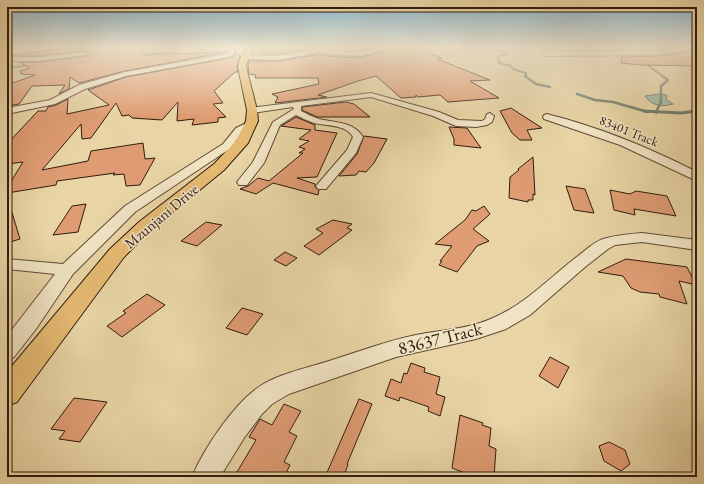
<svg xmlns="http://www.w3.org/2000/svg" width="704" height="484" font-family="'EB Garamond',serif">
<rect width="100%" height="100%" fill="#e8d4a4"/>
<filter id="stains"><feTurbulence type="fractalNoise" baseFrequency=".005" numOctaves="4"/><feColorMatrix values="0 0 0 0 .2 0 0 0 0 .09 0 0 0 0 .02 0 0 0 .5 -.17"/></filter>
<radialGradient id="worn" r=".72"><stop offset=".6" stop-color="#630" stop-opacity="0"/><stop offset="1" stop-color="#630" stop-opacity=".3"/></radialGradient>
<path fill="#97b8a6" stroke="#6e796a" d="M659,94L667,95L666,99L673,104C663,107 651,106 645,96Z"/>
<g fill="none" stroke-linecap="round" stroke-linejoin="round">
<path stroke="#6e796a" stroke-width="2" d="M493,48L509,53L498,57L499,63L511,66L513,69L526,73V77
M618,48L642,61L664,77
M139,54L177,52
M7,68L32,65"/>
<path stroke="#6e796a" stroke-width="2.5" d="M525,76L536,84L550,87
M577,94L595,100L613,102L648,112
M656,112L661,102V86L668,80L662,76
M690,112L697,111"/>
<path stroke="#6e796a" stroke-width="3" d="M644,111L681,113L697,111
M656,113L657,111"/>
</g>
<path fill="#df9c73" stroke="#311b0f" d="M67,48H142L144,55L226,52L125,71L79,83L70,77L69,89L59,94L65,85L32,86L19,104L7,106V85L35,75L21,74L20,71L30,68L19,62H39L86,56L88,54L84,51L39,56H7Z
M393,48H416L442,58L437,59L490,80L470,81L499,98L448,102L440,95L418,97L416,95V97L401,98L376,76L358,81L318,95L327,97L275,103L278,97L272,94L319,84L318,78H255L256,75L249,74L248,67L249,61H279L321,54L324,56L360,58Z
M299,49L303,50L279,54H263L264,51Z
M236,52L240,56L237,67L238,72H235L214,91L223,103L213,104L226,117L218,118V122L192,125L194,119L177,121L178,102L162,120L132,118L129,115L122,116L116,103L91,138L82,139L81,124L42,170L88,161L91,151L143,143L145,159L155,158L140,185L126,186L124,174L113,175L115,173L57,181L56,185L7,193V188L23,162L7,164V144L38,111H46L48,107L56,105L68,99L67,114L109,105L88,90L126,77L229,58L234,56Z
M690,52L697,53V66L640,65L621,63L622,57L659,56Z
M346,102L354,104L370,117H317L302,110V107Z
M511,108L542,128L527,130L532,140H520L512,133L500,111Z
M296,117L315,125V130L337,133L317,177L297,178L315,184V187L319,190L318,195L273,183L256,194L240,189L248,186L258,178L269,181L303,153H299L305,149L299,147L309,141L299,139L311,130L281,126Z
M449,127L467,128L481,148L454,145V139Z
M364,136L387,139L374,163L366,172L359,171L356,175L339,176L357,154Z
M533,157L535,195L533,194V200H528V202L509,198L510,177L519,170L518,169Z
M566,186L585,189L594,213L574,210Z
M610,190L630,194L636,191L667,196L676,216L634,209L635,215L614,210Z
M86,204L78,232L53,235L72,206Z
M7,206H10L20,239L7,243Z
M484,206L490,214L473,229L489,241L477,246L457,272L439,265L442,261H440L452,246L435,244L465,220L472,210L476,211Z
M333,220L352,224L347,228L352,230L319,255L304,246L323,233L316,229Z
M206,222L222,225L197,246L181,241Z
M285,252L297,258L286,266L274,260Z
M626,259L687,267L696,285L679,281L687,304L660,297L659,294L640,292L631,288L623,276L598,272Z
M147,294L165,305L122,337L107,326L126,313L123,311Z
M242,308L263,314L247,335L226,328Z
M550,357L569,367L558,388L539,376Z
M411,363L425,368L424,372L440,377L436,394L445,397L440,416L428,411L429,407L400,397L399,401L385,396L391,379L401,383L404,373L407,374Z
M74,398L107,402L80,442L59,439L65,431L51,429Z
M359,399L372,404L347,464L348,465L343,477H325Z
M284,404L301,411L289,432L297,436L284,462L290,465L284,477H234L256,440L249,437L260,419L272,425Z
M460,415L483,423L482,425L491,428L489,446L496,449L494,477H475L452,468Z
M609,442L625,450L630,464L621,471L604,461L599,446Z"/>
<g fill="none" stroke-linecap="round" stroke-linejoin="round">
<defs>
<path id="minor" d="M230,48L235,49L233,55L229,57L126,76L85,89L55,104L7,114V108L50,100L79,85L125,72L226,54Z
M323,48H336L329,51L360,52L380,48H392L360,56L324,54L321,52L279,60L245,59L242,57L245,55L279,56Z
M428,48H433L434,49L431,51Z
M680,48L697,49L659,55L544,56L541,54L544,52L659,51Z
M84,52L87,54L86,55L39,61H7V57H39Z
M371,93L439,112L458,120L482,121L485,119L487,114L490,113L494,116L492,122L487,125L476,127L456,126L433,116L371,97L301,106V111C307,114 313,117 319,119C335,123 353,121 363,137L356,153L326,189H318L316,186L347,150L353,137C346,124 326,126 314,123C308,121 302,118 296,115L280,125L264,163L247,185H239L237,182L253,162L273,122L294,109L293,107L252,113L248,110L249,108Z
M547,114C599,127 650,148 697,172V181L620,145L544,119L543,117L544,115Z
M251,121L256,124L242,132L231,148L135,212L73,274L36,329L14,357L7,360V336L55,274L7,269V259L63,264L125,206L223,144L236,128Z
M642,233L697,240V250L642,242L615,245L608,249L585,267L530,315L506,329L476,339L396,357L289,394L272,404L262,414L244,438L220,477H192C203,450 232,407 256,389C276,374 304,369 329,361C358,352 386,341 416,335C441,330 469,329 493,318C526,304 550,277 578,256C586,250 594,242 603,239C616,235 629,234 642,233Z"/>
<path id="major" d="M248,48H255L248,59L246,67L257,110L258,121L248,143L224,170L151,230L124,257L17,402L7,406V372L110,249L139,222L214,164L236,141L246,121L247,110L238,67L240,59Z"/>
</defs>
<use href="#minor" stroke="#5f4934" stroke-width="2"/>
<use href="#major" stroke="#311b0f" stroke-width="2"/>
<use href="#minor" fill="#f0e3c4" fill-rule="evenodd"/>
<use href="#major" fill="#e4ba72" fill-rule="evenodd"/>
</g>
<linearGradient id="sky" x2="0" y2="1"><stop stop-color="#87b6ce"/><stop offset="0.41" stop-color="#f5ecd6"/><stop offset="1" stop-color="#f5ecd6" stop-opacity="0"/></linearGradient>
<rect width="704" height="116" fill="url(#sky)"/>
<g text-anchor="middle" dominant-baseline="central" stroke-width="3" stroke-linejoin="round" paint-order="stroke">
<g font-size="13" fill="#311b0f" stroke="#f0e3c4">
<text transform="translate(629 131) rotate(22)">83401 Track</text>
</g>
<g font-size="15" fill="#311b0f" stroke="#f0e3c4">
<text transform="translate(161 216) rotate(-40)">Mzunjani Drive</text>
</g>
<g font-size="18" fill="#311b0f" stroke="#f0e3c4">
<text transform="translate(440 338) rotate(-14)">83637 Track</text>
</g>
</g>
<rect width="704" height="484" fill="none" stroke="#e8d4a4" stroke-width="24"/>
<rect x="8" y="8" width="688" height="468" fill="none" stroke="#311b0f" stroke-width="2"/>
<rect x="12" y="12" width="680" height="460" fill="none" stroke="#311b0f"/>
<rect width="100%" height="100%" filter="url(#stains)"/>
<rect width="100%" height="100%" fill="url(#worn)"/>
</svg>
